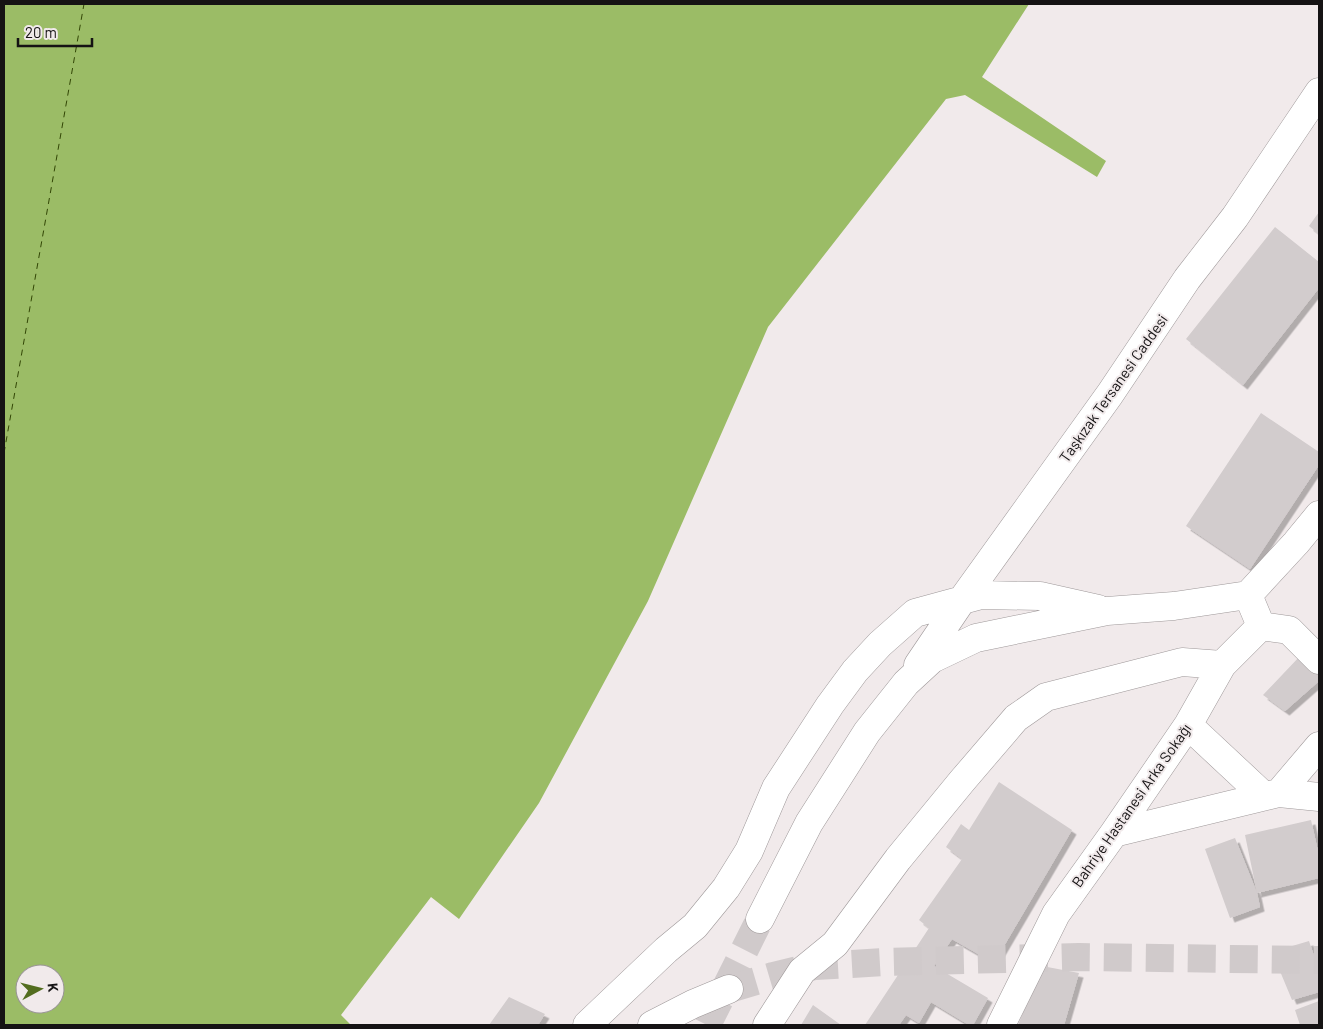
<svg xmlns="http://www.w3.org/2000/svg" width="1323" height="1029" font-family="Barlow,sans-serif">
<defs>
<filter id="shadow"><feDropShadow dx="4.5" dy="4.5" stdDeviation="0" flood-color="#0004"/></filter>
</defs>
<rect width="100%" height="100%" fill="#f1eaeb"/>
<path fill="#9bbc66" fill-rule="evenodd" d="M4,4H1029L982,77L1106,161L1097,177L965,95L946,99L768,327L648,601L539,803L459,919L431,897L341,1015L351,1025H4ZM25,974H55V1004H25Z"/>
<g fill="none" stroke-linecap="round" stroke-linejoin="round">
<path stroke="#324605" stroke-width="1" stroke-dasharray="6 5" stroke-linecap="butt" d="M4,453L84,4"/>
</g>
<path fill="#d2cccd" filter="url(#shadow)" d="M1319,212V234L1309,226Z
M1275,227L1319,262V288L1243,385L1186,339Z
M1261,413L1319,452V465L1250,569L1186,526Z
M1301,655L1319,673V681L1285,711L1263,695Z
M999,782L1072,830L994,963L952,939L934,966L988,998L973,1025H969L931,1002L919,1023L906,1015L899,1025H865L929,928L919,920L962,859L946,847L961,824L969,830Z
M1311,820L1319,856V878L1257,893L1245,835Z
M1235,838L1257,893L1260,907L1230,918L1205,849Z
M1309,941L1319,971V992L1292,1000L1272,952Z
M1042,966L1079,973L1064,1025H1018Z
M509,997L545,1014L538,1025H489Z
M1319,1001V1025H1300L1295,1010Z
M813,1005L841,1025H801Z"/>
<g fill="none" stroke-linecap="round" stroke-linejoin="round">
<path stroke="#d0cacb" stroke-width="28" stroke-dasharray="28 14" stroke-linecap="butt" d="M707,1025L760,919"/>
<path stroke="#d0cacb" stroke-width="28" stroke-dasharray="28 14" stroke-linecap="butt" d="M729,989L773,976L815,966L886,962L1079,957L1319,960"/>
<defs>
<path id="minor" d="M1261,626L1289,630L1319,660
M918,665L962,600L1110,394L1187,279L1235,217L1319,92
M1188,725L1264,796
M1279,793L1319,746
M1114,833L1279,793L1319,797
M760,919L809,823L867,732L906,683L932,659L976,638L1107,611L1174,606L1248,595L1296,543L1319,515
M587,1025L666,950L695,926L726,888L749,851L776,788L830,705L855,671L880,644L915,613L981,595L1040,596L1098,609
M767,1025L802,971L835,944L898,859L962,781L1016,718L1046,697L1182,662L1222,665
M1001,1025L1056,914L1114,833L1188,725L1222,665L1261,626L1248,595"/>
<path id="major" d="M652,1025L693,1004L729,989"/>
</defs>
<use href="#minor" stroke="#9e9899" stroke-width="29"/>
<use href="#major" stroke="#9e9899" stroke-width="29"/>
<use href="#minor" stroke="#fff" stroke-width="28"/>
<use href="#major" stroke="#fff" stroke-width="28"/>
</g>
<g text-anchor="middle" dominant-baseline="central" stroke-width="4" stroke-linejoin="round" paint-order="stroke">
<g font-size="15" fill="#151314" stroke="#f1eaeb">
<text transform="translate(1113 388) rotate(-55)">Taşkızak Tersanesi Caddesi</text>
<text transform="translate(1131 805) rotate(-55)">Bahriye Hastanesi Arka Sokağı</text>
</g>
</g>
<rect width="1323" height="1029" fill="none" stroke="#151314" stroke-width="10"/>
<g transform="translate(40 989) rotate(83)"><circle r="24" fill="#f1eaeb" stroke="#999495"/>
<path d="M0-4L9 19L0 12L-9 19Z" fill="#536d1f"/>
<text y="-8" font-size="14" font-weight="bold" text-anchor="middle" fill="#151314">K</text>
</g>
<path d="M18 38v8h74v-8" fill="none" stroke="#151314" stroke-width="2.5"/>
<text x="25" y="38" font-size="15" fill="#151314" stroke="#f1eaeb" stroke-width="4" paint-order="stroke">20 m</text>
</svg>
